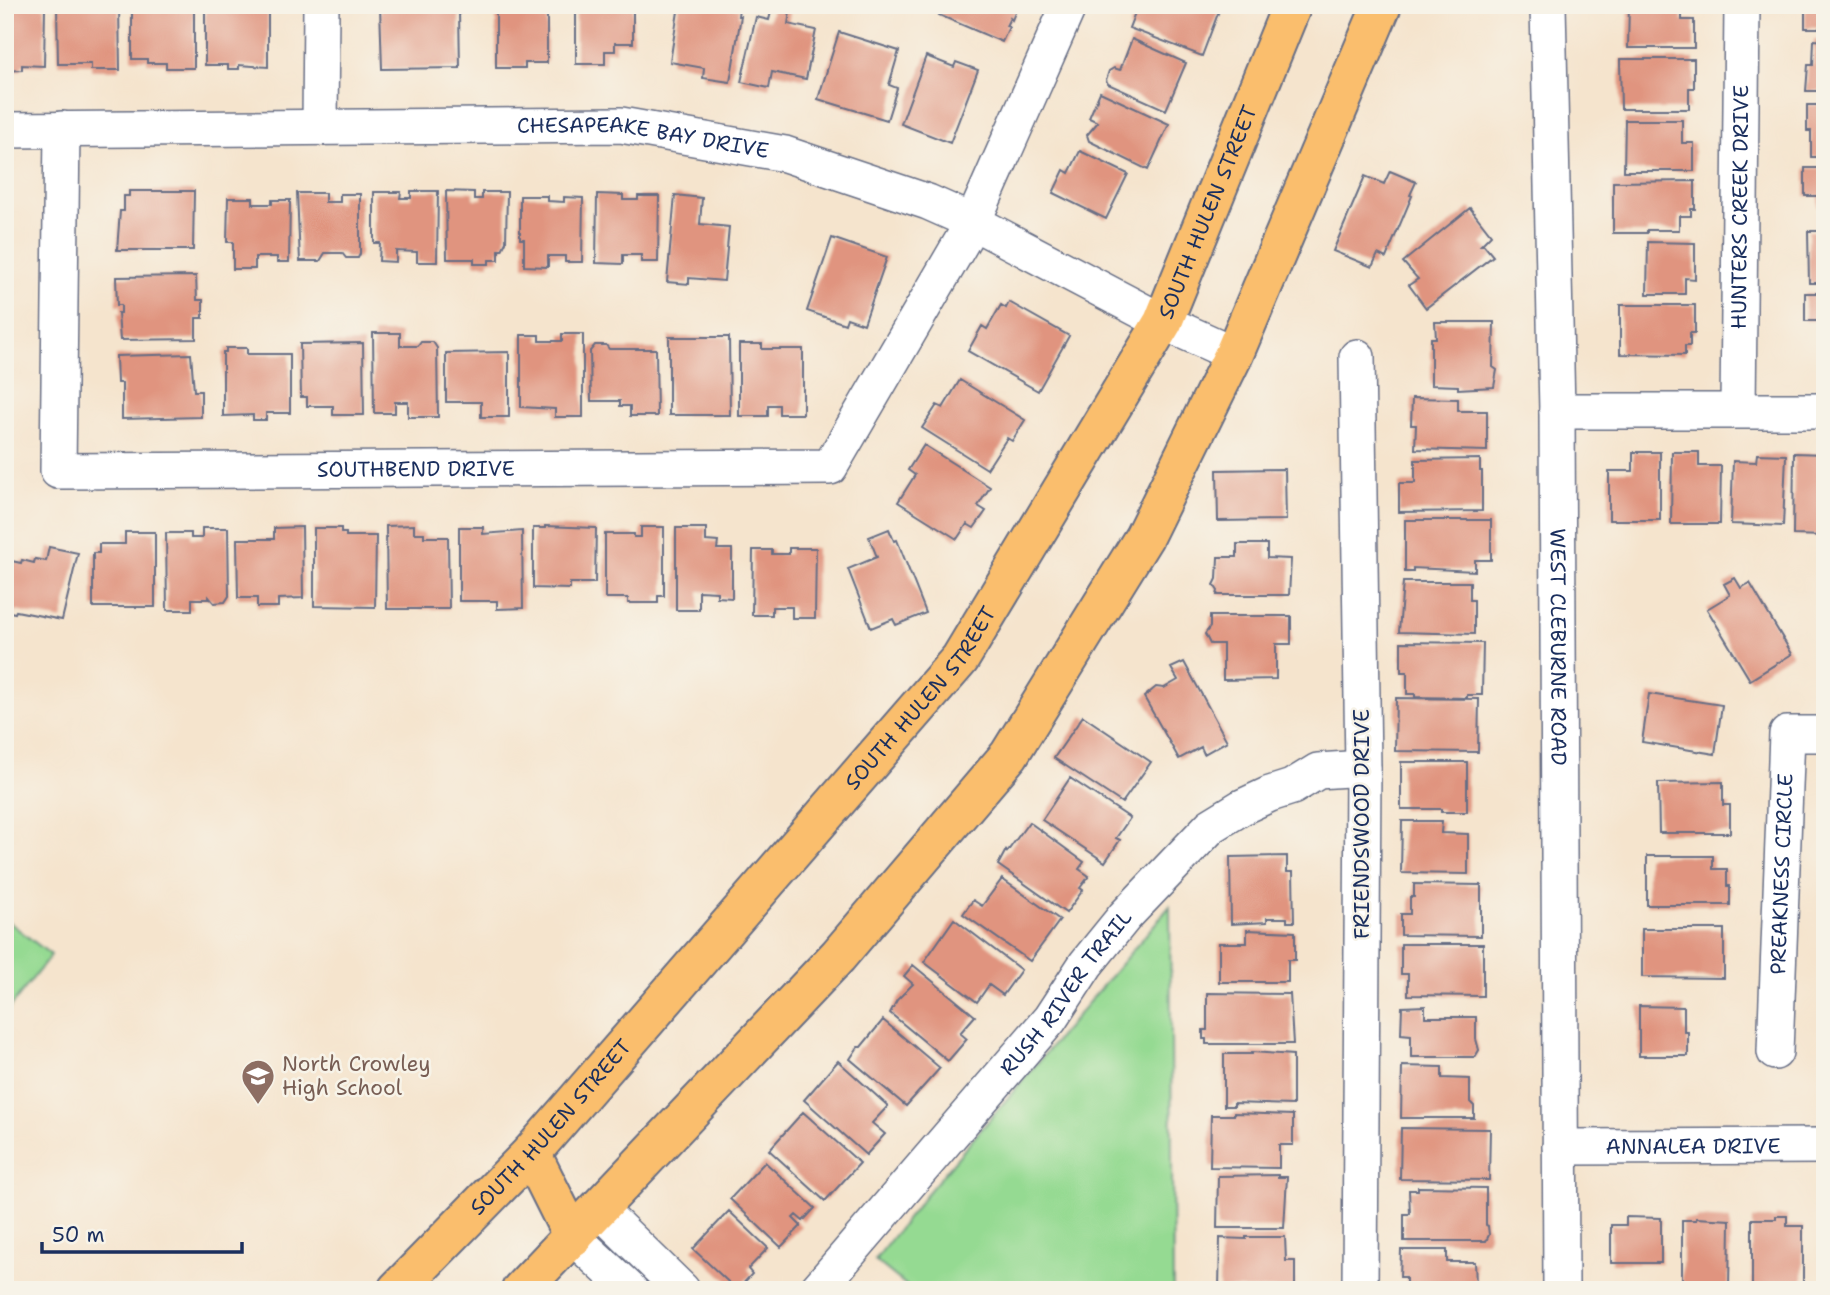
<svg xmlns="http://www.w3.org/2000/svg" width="1830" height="1295" font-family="'Shantell Sans',sans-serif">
<rect width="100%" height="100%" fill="#f7f3e8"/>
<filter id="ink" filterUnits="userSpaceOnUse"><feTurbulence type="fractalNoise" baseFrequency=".0143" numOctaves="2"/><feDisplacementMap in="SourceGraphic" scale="14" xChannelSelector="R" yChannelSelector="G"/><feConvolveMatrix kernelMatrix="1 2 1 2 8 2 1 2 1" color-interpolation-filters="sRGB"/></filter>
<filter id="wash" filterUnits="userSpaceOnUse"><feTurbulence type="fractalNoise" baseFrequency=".00686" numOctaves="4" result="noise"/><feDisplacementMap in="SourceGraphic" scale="28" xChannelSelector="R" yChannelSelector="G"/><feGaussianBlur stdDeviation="1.57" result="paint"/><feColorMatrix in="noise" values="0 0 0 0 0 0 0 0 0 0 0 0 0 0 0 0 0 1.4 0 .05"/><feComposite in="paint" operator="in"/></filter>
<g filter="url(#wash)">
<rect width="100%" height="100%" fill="#f5e4cd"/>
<path fill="#95da92" stroke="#588478" stroke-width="2" d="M1170,906L1173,1290H912L875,1260L924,1197Z
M5,919L51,955L5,1014Z"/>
<g id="blocks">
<path fill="#e0947f" d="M57,5H119L120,70H91V64H58Z
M132,5H194V68H166V63H147V59H132Z
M268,5V67L239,65V69H228V65H205V6Z
M447,5L452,12H459L460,68L382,69L380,6Z
M496,5H547V63H525V68H496Z
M576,5H633V43H615V51H605V64H576Z
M679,5H716L739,9L738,16H741L730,82L703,78L704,68L670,62Z
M943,5H1018L1012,20L1010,18L1006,26L1009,27L1002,42L939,15Z
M1138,5H1148L1159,9L1160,5H1213L1220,8L1202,56L1129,28Z
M1629,5H1676V10H1682V20H1694V48H1628Z
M1805,5H1825V28H1805Z
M5,6L45,7L44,66L22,65V70L5,71Z
M772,8L790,12L788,24L816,30L806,79L772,72L769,88L741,82L756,17L769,20Z
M839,32L899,51L889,85L897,88L887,120L818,99Z
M1132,39L1186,63L1166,110L1108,84L1106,80L1109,71L1114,68L1120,70Z
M1814,40L1825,41V91H1806L1808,65H1813Z
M926,56L954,67L956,62L978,70L950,143L901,124Z
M1620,59H1694V88H1689V109H1621Z
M1100,92L1169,124L1148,170L1089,141L1087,135L1098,122L1089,118Z
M1807,105H1825V157H1811V131H1807Z
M1625,120H1682V143H1694V171H1624Z
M1080,151L1128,174L1106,219L1053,193L1064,170L1069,173Z
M1805,168H1825V207H1818V196H1805Z
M1390,171L1416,182L1410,195L1412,196L1386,258L1378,254L1372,267L1333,251L1365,176L1384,184Z
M1695,181V209H1691V216H1679V230H1647V233H1613V182Z
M129,191H194L193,250H117L120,211H124V196H129Z
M411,191H438L437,262H417V252L396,251V262L379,261L380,243H374V192H401L400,198H411Z
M446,191L474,192V199H482V192H507L506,242L502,250H499V260H489V264H474V259H447Z
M297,193H325V202H340V194H360V254L358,258H346L342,253H325L320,261H300Z
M597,194L623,195V200H638V196H659L658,262H641V255H623V264L596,263Z
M675,195L702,198L700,224L729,227L724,281L689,278V284L667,282Z
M520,196H547V201L564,202V197L583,198L582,262H565V256H548V267L524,266V239H520Z
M228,198H253V204H272V200H290L289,262H277V257H255V269H233V242H227Z
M1470,208L1491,235L1481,245H1484L1493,256L1426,308L1409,285L1418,279L1403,262Z
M1808,231H1825V283H1809Z
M832,238L887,257L864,324L847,318L845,324L807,311Z
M1648,242L1695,243V279L1685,278V294H1647Z
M196,276L197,300H203V318H196V339L120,340L118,313H121V305H117L116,277Z
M1805,293H1825V330H1818V321H1805Z
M1009,302L1069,336L1038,391L968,351L982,326L987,329L1001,305L1006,308Z
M1620,305H1695V333H1690V346H1685V355L1620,354Z
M1435,322H1494L1493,367L1497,370L1494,387L1458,389V386L1431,385V338H1436Z
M373,333H400V346H418L421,342H433L437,348L438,417H408V402H395V413H374Z
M562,334H583V417H555V409L521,407V335H539V341H562Z
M669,337H729L730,415H669Z
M363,343L364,415H333V406H307V397H301L300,344Z
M739,344H762V349H803V414H779V405H768V416H739Z
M595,345H606L609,349H656L657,416H630V406H620V401H591L590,351Z
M226,348H247V354H290V413H266V420H253V415L223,416V352H226Z
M509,352V417H481V402H446V353Z
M191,354L194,391H201V417L122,419V383H117L116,356Z
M960,380L1025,420L1012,441L1007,438L987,469L922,428L937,405L943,408Z
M1412,398L1458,399V411H1487V451L1415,449L1416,425H1411Z
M924,445L990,487L978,506L986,511L974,528L967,524L957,539L898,502L915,475L908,470Z
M1633,452H1660V520H1609V471H1633Z
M1672,452H1699V466H1721L1720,524H1671Z
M1794,453L1825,454V536L1793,535Z
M1757,454L1786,455L1783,526L1731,524L1733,461L1756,462Z
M1480,459V471H1482V511L1399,512V483H1415V460Z
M1285,469L1286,520L1218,521L1217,470Z
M1405,520H1491V560H1475V571L1413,568V572H1405Z
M414,525V533H424V537H448L449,609H387L386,526Z
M545,526L596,528L595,583H570V589L533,588V528H545Z
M302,527L303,598L278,599V607H257V598H238L237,539H274V528Z
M459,527H483V534L522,531L523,608L497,609V601H459Z
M641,527H664V596H658V603H628V598H605V534H634V537H641Z
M202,528H228L229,596L225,602L214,603L209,597V599H192V610H167L166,533H191V538H202Z
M314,528H341V533H346V536H376L375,607L314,606Z
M676,528H706V541L718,542L717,549H732V598L717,597V592L699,591V610H676Z
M889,529L894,541L897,540L926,613L896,625L893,619L871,628L848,569L877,557L869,537Z
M125,532H155V607H93V553H99V544H125Z
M1237,544H1267V558L1291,559L1289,595H1217L1218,591L1214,585L1217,579L1218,557H1237Z
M49,547L78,553L62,620L16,611L15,613L5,611L7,560L21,563L22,560L34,563L35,559L46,561Z
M789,548H816L815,618H792V607H772V615H752L753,550H772V554H789Z
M1735,578L1741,588L1750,583L1792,654L1750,680L1707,609L1730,595L1724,584Z
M1403,582H1470V600H1474V634L1399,632Z
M1210,616H1291V644H1276V679L1223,680V644H1210L1205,634L1210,627Z
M1401,642L1483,643L1482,695H1467V698L1415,697V694H1407V672H1401Z
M1184,662L1227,741L1204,754L1201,747L1179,759L1144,697L1156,687L1164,688L1178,680L1171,668Z
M1649,694L1722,705L1715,754L1642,742Z
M1396,698L1479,699L1478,752L1395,751Z
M1083,716L1151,762L1122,803L1054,758Z
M1401,762H1467V812H1441V809H1401Z
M1070,778L1130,818L1116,838L1120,840L1105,862L1042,820Z
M1723,782V805H1730V833H1659L1658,783Z
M1402,821H1442L1441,833L1468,834V874L1401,873Z
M1029,822L1084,862L1079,869L1089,876L1080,888L1083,890L1066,913L998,865L1006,850L1007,852Z
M1287,856V872H1293L1294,922H1287V918H1267V922L1231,924L1230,857Z
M1647,856H1713V869H1727V886H1730V905H1647Z
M1002,879L1060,920L1030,961L963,914L973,900L982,906Z
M1414,884L1481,885V936L1401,935V914H1410V897H1414Z
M954,919L1021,970L1003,995L989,985L977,1002L924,962Z
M1642,929H1724V978L1642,977Z
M1247,930L1295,932V960H1288V982H1219V943H1247Z
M1401,944H1483V996L1408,995V974H1401Z
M913,965L975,1016L960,1033L967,1039L948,1061L890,1013L897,1000L913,984L904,976Z
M1207,993L1290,994L1293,1044H1206V1039H1203V1030H1207Z
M1425,1006V1017H1476V1039L1479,1050L1475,1057H1411V1035L1401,1034L1402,1007Z
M1639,1006L1684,1007V1032H1688V1056H1639Z
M883,1020L940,1068L906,1106L850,1059L858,1047H861Z
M1252,1052L1293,1055V1105L1234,1103V1106H1224V1054H1252Z
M838,1061L888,1106L872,1123L885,1134L866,1155L804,1100Z
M1402,1066L1442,1067V1078L1470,1079V1102L1474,1106V1118H1401Z
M803,1112L860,1163L825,1201L769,1150Z
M1234,1113L1293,1115V1145H1279V1168L1210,1167L1211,1115H1234Z
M1401,1128L1490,1129L1489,1180L1400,1179Z
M765,1162L815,1208L803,1221L796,1215L793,1218L801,1226L781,1247L730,1199Z
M1278,1175V1177H1287L1284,1228H1217L1218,1176Z
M1418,1187L1486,1188V1225L1488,1226L1489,1235L1486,1241H1404V1214H1410L1409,1190H1418Z
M729,1211L768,1248L748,1269L752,1274L737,1290L693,1249Z
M1776,1216H1787V1226H1803V1290H1752V1219H1776Z
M1626,1217L1661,1218V1263H1611V1225H1626Z
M1696,1218L1730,1220L1729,1290H1682V1220H1696Z
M1246,1237H1285L1286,1261H1295V1289H1219L1220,1238L1246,1239Z
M1401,1250H1447V1262H1475L1476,1285L1479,1290H1406V1277H1400Z"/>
</g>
</g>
<g filter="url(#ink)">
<use href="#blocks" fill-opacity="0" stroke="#676e85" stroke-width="2"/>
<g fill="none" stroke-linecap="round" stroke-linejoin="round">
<defs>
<g id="minor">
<path id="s1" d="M1548,5L1557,411L1561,1290"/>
<path d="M320,127L321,5"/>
<path id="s2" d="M62,129L58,471L830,467L973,222L1069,5"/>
<path id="s3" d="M5,130L621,125L785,154L928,202L973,222L1163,322L1234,354"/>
<path d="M1357,357L1363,768L1360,1290"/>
<path id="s4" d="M1738,410L1742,5"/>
<path d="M1557,411H1825"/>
<path id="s5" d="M1775,1052L1787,734H1825"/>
<path id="s6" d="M1560,1147L1825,1146"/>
<path d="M600,1210L682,1290"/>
<path d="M573,1237L630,1290"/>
<path id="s7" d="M817,1290L1050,1019L1086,964L1125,916L1211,826L1242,807L1270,794L1292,787L1318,771L1363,768"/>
</g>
<g id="major">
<path d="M531,1153L573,1237"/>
<path id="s8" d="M397,1290L531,1153L960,659L1163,322L1292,5"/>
<path d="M521,1290L838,956L1009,755L1144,537L1234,354L1382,5"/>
</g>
</defs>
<use href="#minor" stroke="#676e85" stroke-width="38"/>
<use href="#major" stroke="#676e85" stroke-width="42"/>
<use href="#minor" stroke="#fff" stroke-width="35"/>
<use href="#major" stroke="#fabe6d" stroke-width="38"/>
</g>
</g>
<defs>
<symbol id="school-pin" viewBox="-11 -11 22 30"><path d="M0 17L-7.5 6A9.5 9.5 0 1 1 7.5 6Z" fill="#8d6e63" stroke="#f7f3e8"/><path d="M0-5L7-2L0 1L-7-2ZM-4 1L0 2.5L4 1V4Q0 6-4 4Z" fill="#fff"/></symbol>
</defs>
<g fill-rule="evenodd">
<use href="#school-pin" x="239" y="1057" width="38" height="52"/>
</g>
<g text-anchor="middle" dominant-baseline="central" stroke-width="5" stroke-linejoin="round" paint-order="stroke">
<g font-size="21" fill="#1b2f5e" stroke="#f7f3e8">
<text stroke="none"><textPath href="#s3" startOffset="639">CHESAPEAKE BAY DRIVE</textPath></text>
<text stroke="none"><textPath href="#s4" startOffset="203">HUNTERS CREEK DRIVE</textPath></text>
<text stroke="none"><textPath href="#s8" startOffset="1358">SOUTH HULEN STREET</textPath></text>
<text stroke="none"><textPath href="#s2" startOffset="700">SOUTHBEND DRIVE</textPath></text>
<text stroke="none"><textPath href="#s1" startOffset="642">WEST CLEBURNE ROAD</textPath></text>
<text stroke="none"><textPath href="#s8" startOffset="791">SOUTH HULEN STREET</textPath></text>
<text transform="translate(1362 824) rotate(-90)">FRIENDSWOOD DRIVE</text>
<text stroke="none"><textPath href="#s5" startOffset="178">PREAKNESS CIRCLE</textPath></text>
<text stroke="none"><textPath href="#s7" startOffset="388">RUSH RIVER TRAIL</textPath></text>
<text stroke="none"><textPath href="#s8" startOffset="224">SOUTH HULEN STREET</textPath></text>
<text stroke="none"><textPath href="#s6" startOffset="133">ANNALEA DRIVE</textPath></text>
</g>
<g font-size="21" fill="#785e54" stroke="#f7f3e8" text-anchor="start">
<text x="282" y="1064">North Crowley<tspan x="282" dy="24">High School</tspan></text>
</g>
</g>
<rect width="1830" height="1295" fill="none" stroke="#f7f3e8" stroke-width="28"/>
<path d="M42 1242v10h200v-10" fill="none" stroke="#1b2f5e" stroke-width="3.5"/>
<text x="52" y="1242" font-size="21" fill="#1b2f5e" stroke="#f7f3e8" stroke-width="5" paint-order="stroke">50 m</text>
</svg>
